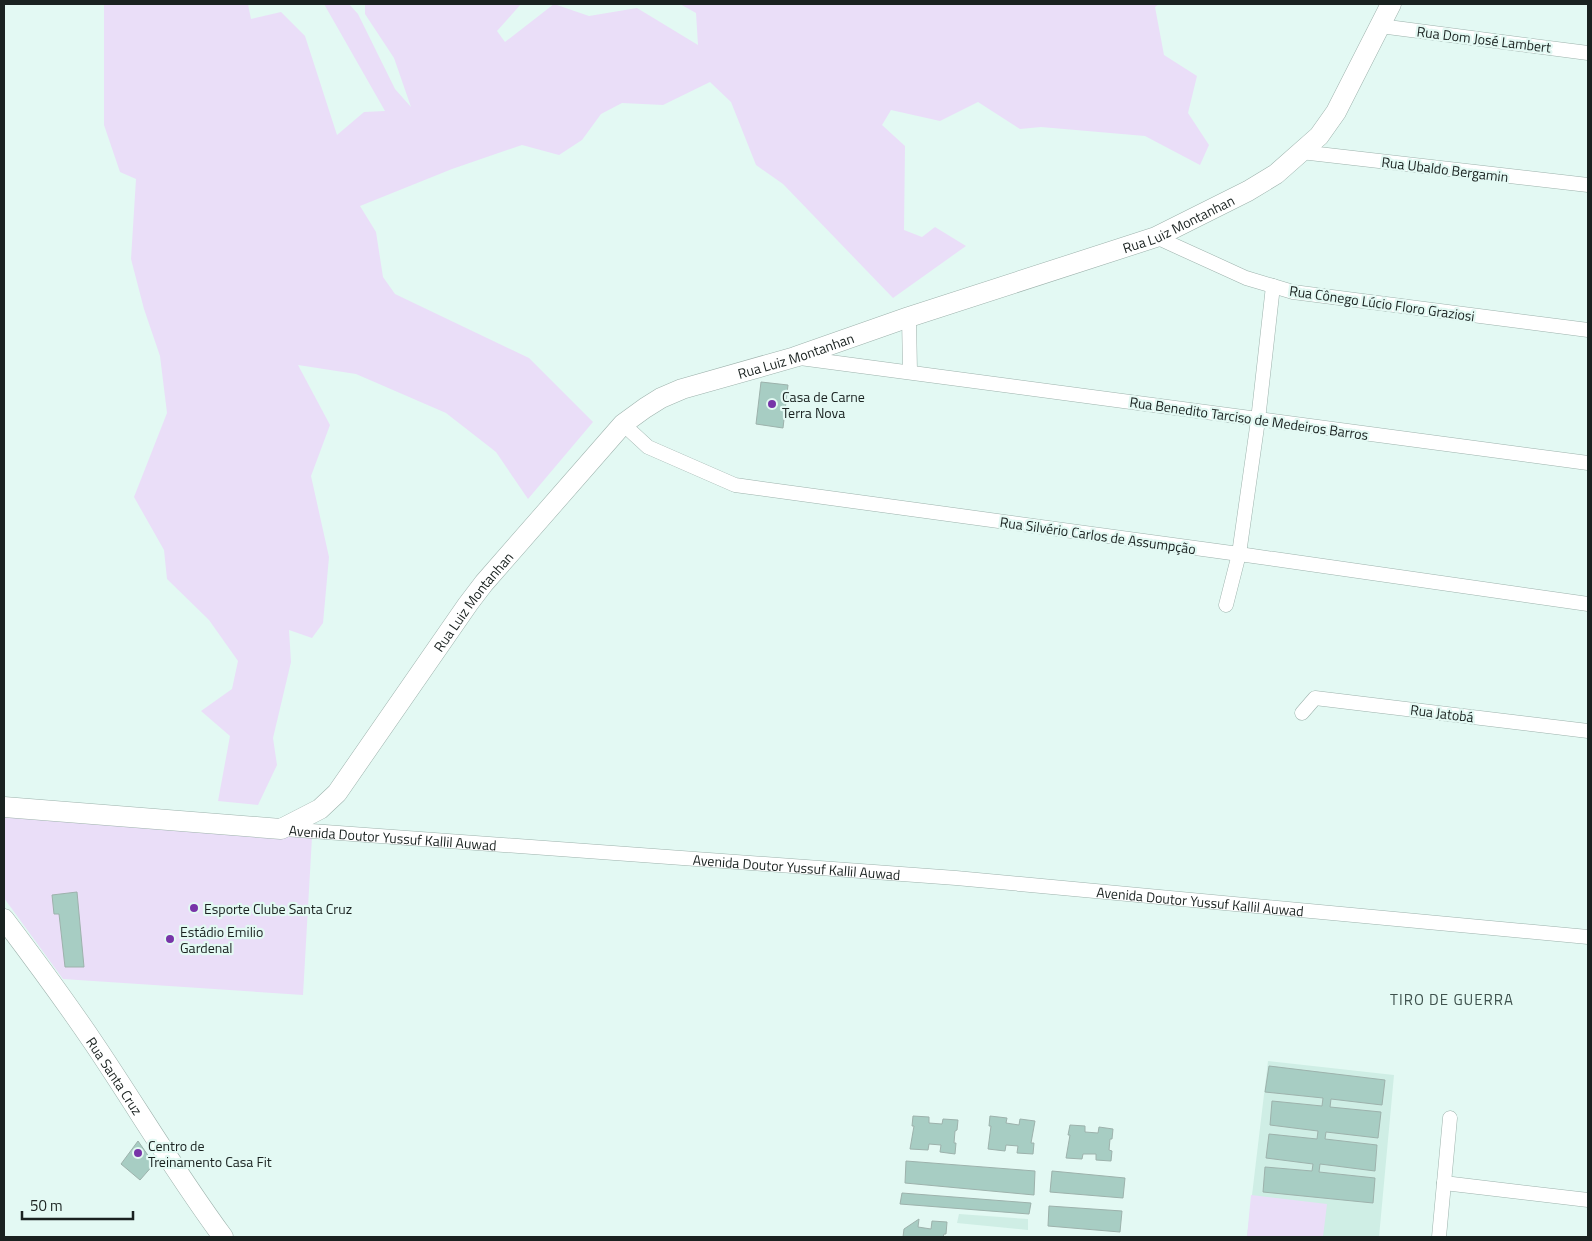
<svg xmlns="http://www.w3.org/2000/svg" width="1592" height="1241" font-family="'Titillium Web',sans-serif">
<rect width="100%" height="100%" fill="#e3f9f3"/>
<path fill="#cfeee5" d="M1268,1061L1394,1075L1379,1237H1247Z
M959,1214L1028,1219V1230L957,1223Z"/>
<path fill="#eadef8" d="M104,4H248L251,19L281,12L305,36L337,135L364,112L385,111L324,4H349L358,14L395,89L411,107L394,58L365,14V4H521L497,31L505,42L554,4L589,16L637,8L698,45L696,13L680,4H1159L1155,7L1164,55L1197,76L1188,113L1209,145L1200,165L1145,136L1041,127L1020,129L978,102L940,121L891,110L882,125L905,146L904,230L922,237L935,227L966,246L893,298L783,184L756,165L731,102L710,82L663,105L622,103L601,114L582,140L559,155L522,145L452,169L360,206L376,232L383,277L395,294L529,358L593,422L528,499L496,452L446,413L356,374L298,365L330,425L311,476L329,557L323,623L312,638L289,630L291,662L273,738L277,765L258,805L218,801L230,736L201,711L232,689L238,661L209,620L167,579L164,550L134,497L167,413L160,356L144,309L131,259L136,179L120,172L104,125Z
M4,815L312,837L303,995L63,979L4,898Z
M1251,1195L1327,1204L1323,1237H1247Z"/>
<path fill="#a7cdc3" stroke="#9db2ac" d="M761,382L788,385L783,428L756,424Z
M77,892L84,967H65L59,914H54L52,895Z
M1269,1066L1385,1080L1382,1105L1331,1099L1330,1107L1381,1112L1378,1138L1326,1132L1325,1139L1377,1145L1375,1171L1320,1164L1319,1172L1375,1178L1373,1203L1263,1192L1265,1167L1312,1171L1313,1164L1266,1158L1269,1134L1317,1139L1318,1131L1270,1125L1272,1101L1322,1106L1323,1098L1265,1092Z
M913,1116L929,1117V1123L942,1124L943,1119L958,1120L957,1130L955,1131L954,1143H956L955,1154L940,1152L941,1145L929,1144L928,1150L910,1149L914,1126H912Z
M990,1116L1007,1118L1006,1123L1019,1125L1020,1119L1035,1121L1031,1143H1034L1033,1154L1017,1153L1018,1146L1006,1145L1005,1151L988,1149L991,1126H989Z
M1070,1125L1085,1126V1132L1098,1133L1099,1127L1113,1129L1112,1139H1110L1109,1150L1112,1151L1111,1161L1096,1160V1154H1083L1082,1159L1066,1158L1070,1135H1068Z
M138,1141L154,1164L140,1180L121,1164Z
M906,1161L1035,1171L1034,1195L905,1183Z
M1052,1171L1125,1178L1123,1198L1050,1192Z
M902,1193L1031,1203L1029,1214L900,1204Z
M1049,1206L1122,1211L1120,1232L1048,1226Z
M919,1219L918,1227L931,1229L932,1221L947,1222L946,1234H944L943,1237H903L904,1229Z"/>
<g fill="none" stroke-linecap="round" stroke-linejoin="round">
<defs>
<g id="street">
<path d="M1380,26L1588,53"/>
<path d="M1301,152L1588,185"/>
<path d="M1156,237L1246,278L1293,292L1588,330"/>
<path d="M909,317L910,372"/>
<path d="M800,358L1588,463"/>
<path d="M623,424L648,447L735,485L1239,554L1588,604"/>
<path d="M1226,605L1239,554L1258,420L1273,286"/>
<path d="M1302,713L1315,698L1588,731"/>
<path id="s1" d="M284,829L956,878L1588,937"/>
<path d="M1444,1183L1588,1200"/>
<path d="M1439,1237L1450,1118"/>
</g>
<g id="secondary">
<path id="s2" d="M4,807L281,829L320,809L337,793L468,604L484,583L623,424L645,408L661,398L682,389L795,357L909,317L1156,237L1248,191L1276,174L1319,136L1336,112L1391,4"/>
<path id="s3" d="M4,919C35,960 66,1002 95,1045C138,1109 177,1175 223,1237"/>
</g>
</defs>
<use href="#street" stroke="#9db2ac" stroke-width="15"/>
<use href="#secondary" stroke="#9db2ac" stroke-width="21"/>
<use href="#street" stroke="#fff" stroke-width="14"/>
<use href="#secondary" stroke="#fff" stroke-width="20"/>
</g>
<g fill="#7734a8" stroke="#e3f9f3" stroke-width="2">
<circle cx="772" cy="404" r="5"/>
<circle cx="194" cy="908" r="5"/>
<circle cx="170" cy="939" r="5"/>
<circle cx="138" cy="1153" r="5"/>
</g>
<g text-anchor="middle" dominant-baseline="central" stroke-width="4.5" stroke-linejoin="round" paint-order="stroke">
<g font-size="14" fill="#1a2220" stroke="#e3f9f3">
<text transform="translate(1484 39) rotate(7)">Rua Dom José Lambert</text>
<text transform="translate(1445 169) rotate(7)">Rua Ubaldo Bergamin</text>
<text stroke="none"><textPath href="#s2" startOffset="1405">Rua Luiz Montanhan</textPath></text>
<text transform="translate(1382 303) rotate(8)">Rua Cônego Lúcio Floro Graziosi</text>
<text stroke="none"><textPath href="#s2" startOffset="1000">Rua Luiz Montanhan</textPath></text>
<text transform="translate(1249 418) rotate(8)">Rua Benedito Tarciso de Medeiros Barros</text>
<text transform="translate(1098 535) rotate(8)">Rua Silvério Carlos de Assumpção</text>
<text stroke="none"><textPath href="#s2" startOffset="580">Rua Luiz Montanhan</textPath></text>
<text transform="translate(1442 713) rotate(7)">Rua Jatobá</text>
<text stroke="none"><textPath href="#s1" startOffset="109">Avenida Doutor Yussuf Kallil Auwad</textPath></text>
<text stroke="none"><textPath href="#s1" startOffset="514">Avenida Doutor Yussuf Kallil Auwad</textPath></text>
<text stroke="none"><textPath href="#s1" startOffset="919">Avenida Doutor Yussuf Kallil Auwad</textPath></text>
<text stroke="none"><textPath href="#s3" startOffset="192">Rua Santa Cruz</textPath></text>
</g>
<g font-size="14" fill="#1a2220" stroke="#e3f9f3" text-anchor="start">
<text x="782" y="396">Casa de Carne<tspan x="782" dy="16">Terra Nova</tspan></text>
<text x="204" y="908">Esporte Clube Santa Cruz</text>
<text x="180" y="931">Estádio Emilio<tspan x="180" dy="16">Gardenal</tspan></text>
<text x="148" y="1145">Centro de<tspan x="148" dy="16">Treinamento Casa Fit</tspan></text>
</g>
<g font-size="15" letter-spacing="1" fill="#3f524d" stroke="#e3f9f3">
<text x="1452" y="999">TIRO DE GUERRA</text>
</g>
</g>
<rect width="1592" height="1241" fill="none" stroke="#1a2220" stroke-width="10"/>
<path d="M22 1211v8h111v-8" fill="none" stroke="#1a2220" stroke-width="2.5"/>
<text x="30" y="1211" font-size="15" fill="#1a2220" stroke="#e3f9f3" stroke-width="4" paint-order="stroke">50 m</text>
</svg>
